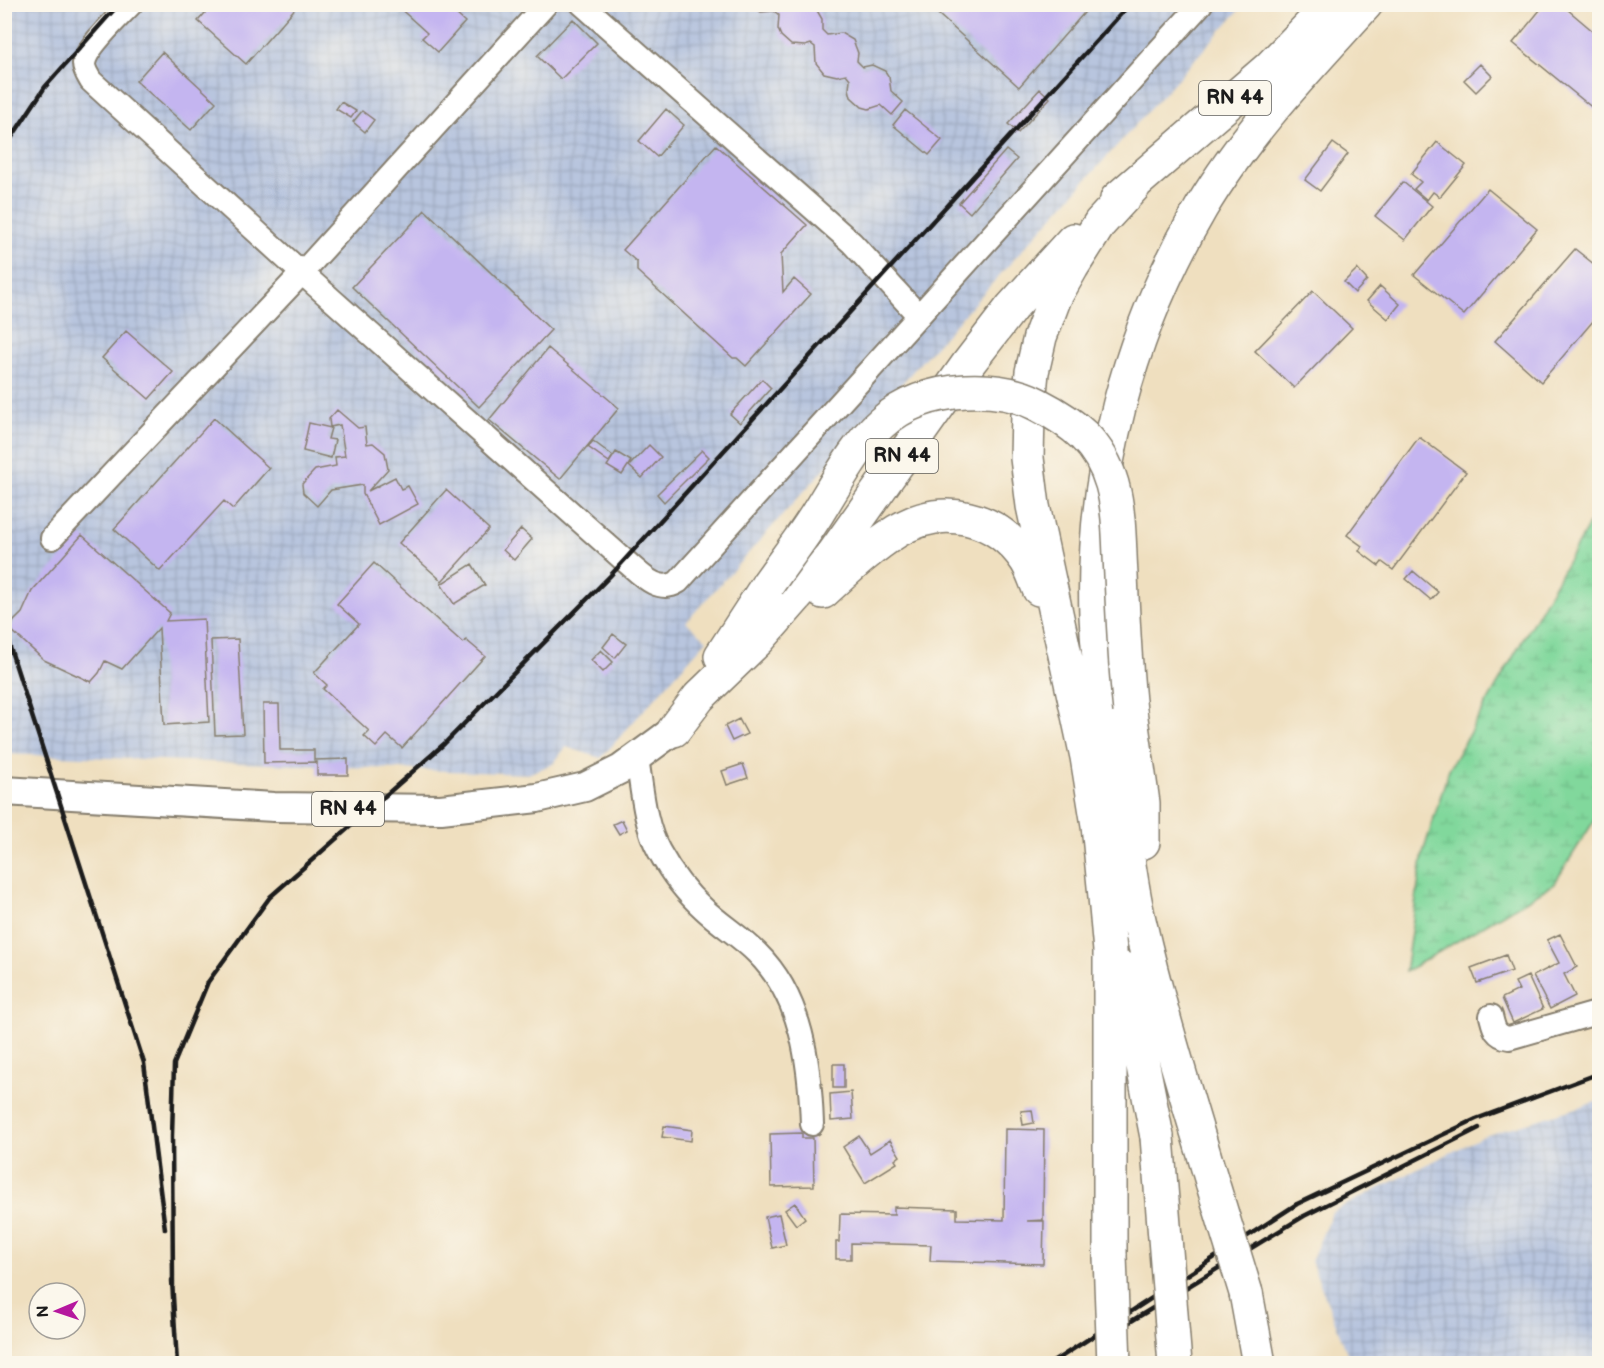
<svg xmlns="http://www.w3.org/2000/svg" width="1604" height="1368" font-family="'Balsamiq Sans',sans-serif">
<defs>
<pattern id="industrial-grid" width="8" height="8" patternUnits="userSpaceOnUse" patternTransform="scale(1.5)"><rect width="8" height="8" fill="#b8c5de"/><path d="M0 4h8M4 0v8" fill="none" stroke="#9ea9be"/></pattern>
<pattern id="wetland-marsh" width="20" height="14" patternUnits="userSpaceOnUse" patternTransform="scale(1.5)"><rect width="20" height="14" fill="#81d89c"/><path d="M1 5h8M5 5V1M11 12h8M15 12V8" fill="none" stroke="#6fb986"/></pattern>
</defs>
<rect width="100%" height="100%" fill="#fbf7ec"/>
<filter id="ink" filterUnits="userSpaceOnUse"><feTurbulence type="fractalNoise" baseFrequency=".0167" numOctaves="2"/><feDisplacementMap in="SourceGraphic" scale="12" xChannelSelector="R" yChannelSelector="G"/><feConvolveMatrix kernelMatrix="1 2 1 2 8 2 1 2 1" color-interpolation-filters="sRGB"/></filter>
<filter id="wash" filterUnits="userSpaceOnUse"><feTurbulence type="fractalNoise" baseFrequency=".008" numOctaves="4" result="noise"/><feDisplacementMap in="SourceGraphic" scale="24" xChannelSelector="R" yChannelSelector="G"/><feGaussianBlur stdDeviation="1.35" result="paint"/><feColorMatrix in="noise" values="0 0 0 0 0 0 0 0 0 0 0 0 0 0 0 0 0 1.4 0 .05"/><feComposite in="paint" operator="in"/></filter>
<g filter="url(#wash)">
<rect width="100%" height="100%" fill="#efdfbf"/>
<path fill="url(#industrial-grid)" d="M5,5H1244L686,622L707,640L601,758L566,747L553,764L528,774L5,754Z
M1599,1101V1363H1351L1311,1261L1332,1212L1484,1136Z"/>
<path fill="url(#wetland-marsh)" stroke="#4e7a5c" stroke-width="1.5" d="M1599,507V813L1554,884L1405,972L1423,853L1449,769Z"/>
<g id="blocks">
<path fill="#c4b5f0" d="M213,4H299L246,64L198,21Z
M395,4H433L436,7L439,4H445L465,22L438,52L422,38L427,33Z
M748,4H811L815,7L822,19V30L827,35L841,33L853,40L858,53L857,61L863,67L872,65L885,71L889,77L891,91L903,102L892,115L881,105L869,109L862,107L851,97L849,89L850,79L846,74L837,76L824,73L816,63L815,47L811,44L805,46L791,45L781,36L778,29L779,15L774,11L761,12Z
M1545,4H1561L1600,37V114L1513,43Z
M928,5H1091L1019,87Z
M573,19L597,43L561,79L537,56Z
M162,52L216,102L191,130L136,81Z
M1480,64L1492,76L1476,92L1464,80Z
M1040,89L1050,98L1018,133L1008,124Z
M341,102L356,111L351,118L336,109Z
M666,109L684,125L657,157L639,141Z
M905,110L942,140L929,155L893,125Z
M362,111L374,120L365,132L353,122Z
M1437,142L1466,165L1440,197L1433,192L1427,200L1414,189L1421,182L1411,174Z
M1333,143L1348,154L1320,191L1305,180Z
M716,145L807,225L781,254L783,292L794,279L811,294L746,366L737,358H733L637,271V262L623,250Z
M1006,150L1017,159L970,213L959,203Z
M1403,182L1432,206L1405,240L1375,216Z
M1488,189L1537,229L1464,315L1414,275Z
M425,210L551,330L479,407L352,287Z
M1575,249L1600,269V313L1541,382L1495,341Z
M1357,269L1367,280L1355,293L1344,282Z
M1380,286L1400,304L1388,319L1367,301Z
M1313,291L1352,328L1294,388L1255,351Z
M126,331L173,372L149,399L102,358Z
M548,348L619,408L560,479L489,420Z
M762,379L771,388L740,423L730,414Z
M337,410L358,428L365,427L367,444L373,443L385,453L388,469L368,491L395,477L401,489L408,486L418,504L379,525L363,494V485L331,490L317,506L303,493L302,484L315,470L336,466L335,457L345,456L340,425L330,427L329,419Z
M214,418L269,468L233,509L224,501L160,571L114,529Z
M309,423L331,428L328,439L335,440L331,458L303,451Z
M1419,437L1466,472L1393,570L1382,562L1379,566L1359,551L1362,546L1347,535Z
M593,441L613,456L609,462L588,447Z
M649,445L661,457L642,478L629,466Z
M702,450L709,457L664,502L657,494Z
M616,452L631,461L622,475L607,466Z
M446,490L489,529L442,581L399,543Z
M521,529L532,539L514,560L503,550Z
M82,535L170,613L166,621L204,619L209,722L164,725L159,628L122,669L105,661L99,673L91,682L44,660L10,629L14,621L22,613L32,591Z
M374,563L463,643L466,640L485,656L402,748L387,735L376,747L364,736L369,731L323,689L327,685L314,673L359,624L337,604Z
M472,564L485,585L454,604L441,584Z
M1413,571L1438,592L1431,600L1406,579Z
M613,634L626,644L615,658L603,647Z
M238,639L243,734L215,735L211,640Z
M601,650L613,662L603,672L591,660Z
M263,704H279L280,750H314V760L348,759V775H317V762L264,763Z
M739,719L747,734L732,741L725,726Z
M743,764L748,778L727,785L722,771Z
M622,820L627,830L619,834L613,824Z
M1560,934L1577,967L1564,974L1575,996L1550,1009L1533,976L1559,963L1547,940Z
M1506,955L1512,971L1477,983L1471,968Z
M1528,976L1543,1009L1513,1023L1502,998L1519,990L1515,982Z
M833,1064H844V1088H833Z
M851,1092L853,1119L831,1121L830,1094Z
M1032,1110L1034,1123L1023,1125L1021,1111Z
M664,1126L692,1130L691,1141L662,1137Z
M1005,1129L1044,1130L1043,1220L1027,1221H1044L1043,1264L930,1261L931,1245L851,1243V1259H836V1242H839L840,1214L894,1215V1207L957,1209V1219L1004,1220Z
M802,1133V1138H813L814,1186L771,1187L770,1134Z
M859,1136L870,1153L890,1140L900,1156L895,1160L897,1163L865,1183L843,1147Z
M795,1203L805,1218L796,1225L785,1210Z
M779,1214L786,1245L772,1248L765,1217Z"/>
</g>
</g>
<g filter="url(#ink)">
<use href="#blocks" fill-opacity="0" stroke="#867e6e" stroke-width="1.5"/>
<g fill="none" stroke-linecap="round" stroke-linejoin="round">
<defs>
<path id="minor" d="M131,4C120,16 85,48 84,64C84,70 88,76 91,81L302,273L624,560C639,572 657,595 678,582L1201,4
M582,4L852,243L919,316
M52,538L302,273L546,4
M637,758C642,788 644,824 659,851C671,873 686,893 704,909C721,925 741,937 757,953C802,997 810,1064 812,1124
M1491,1016C1494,1028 1495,1036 1509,1038L1600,1012"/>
<path id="major" d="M4,791L274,807L441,809L537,798L585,787L621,769L674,730"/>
<path id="highway" d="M1117,199L1269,68L1331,4
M823,592C846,571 870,548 897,531C943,503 996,516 1026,560C1032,569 1035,580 1039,589
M721,656L768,584
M1130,711L1143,803V842
M674,730L699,697L758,640L832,556L968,364L1012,307L1073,240
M1124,969L1157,1137
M1213,1185C1187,1097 1159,1009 1139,920C1130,881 1126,840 1119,800C1109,740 1099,678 1096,616C1091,473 1129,331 1201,208C1246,132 1308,68 1366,4
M1110,1256V951L1104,886L1098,825L1087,757L1033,506L1027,458L1028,414L1032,372L1040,337L1055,297L1072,267L1100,223L1134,186
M1246,1293L1259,1364"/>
</defs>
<use href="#minor" stroke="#867e6e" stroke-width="26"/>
<use href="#major" stroke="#867e6e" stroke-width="32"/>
<use href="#highway" stroke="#867e6e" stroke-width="36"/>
<use href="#minor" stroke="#fff" stroke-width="22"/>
<use href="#major" stroke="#fff" stroke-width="28"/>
<use href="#highway" stroke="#fff" stroke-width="33"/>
<path stroke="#1c1c1c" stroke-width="4.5" d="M4,149L45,87L119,4
M4,629L144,1063L165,1229
M172,1280L177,1364
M173,1286L172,1136L174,1064L208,982L270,897L444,744L610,576L1130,4
M1115,1331L1304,1216L1479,1128
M1050,1364L1297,1204L1476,1119L1600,1073"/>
<defs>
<path id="highway-bridge" d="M768,584C784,561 802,538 817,514C858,448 880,396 966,391C990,390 1016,393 1037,404C1074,423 1100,443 1112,484C1120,513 1119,545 1121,575C1123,620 1125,666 1130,711
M1157,1137L1175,1364
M1213,1185L1246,1293
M1110,1256L1114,1364"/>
</defs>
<use href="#highway-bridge" stroke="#867e6e" stroke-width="36" stroke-linecap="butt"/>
<use href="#highway-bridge" stroke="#fff" stroke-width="33"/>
</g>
</g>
<g text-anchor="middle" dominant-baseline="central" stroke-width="4.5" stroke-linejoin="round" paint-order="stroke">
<g fill="#fbf7ec" stroke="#5f5e5a" stroke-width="1.5">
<rect x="1199" y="81" width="72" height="34" rx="4.5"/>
<rect x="866" y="439" width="72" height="34" rx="4.5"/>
<rect x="312" y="792" width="72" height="34" rx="4.5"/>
</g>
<g font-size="20" font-weight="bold" fill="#1c1c1c">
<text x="1235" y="98">RN 44</text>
<text x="902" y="456">RN 44</text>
<text x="348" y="809">RN 44</text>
</g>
</g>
<rect width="1604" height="1368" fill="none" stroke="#fbf7ec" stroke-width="24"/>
<g transform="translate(57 1311) rotate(268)"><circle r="28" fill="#fbf7ec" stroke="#a29f99" stroke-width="1.5"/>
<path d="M0-4.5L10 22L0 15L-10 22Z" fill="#b5179e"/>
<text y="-9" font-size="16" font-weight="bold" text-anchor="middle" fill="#1c1c1c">N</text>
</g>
</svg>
